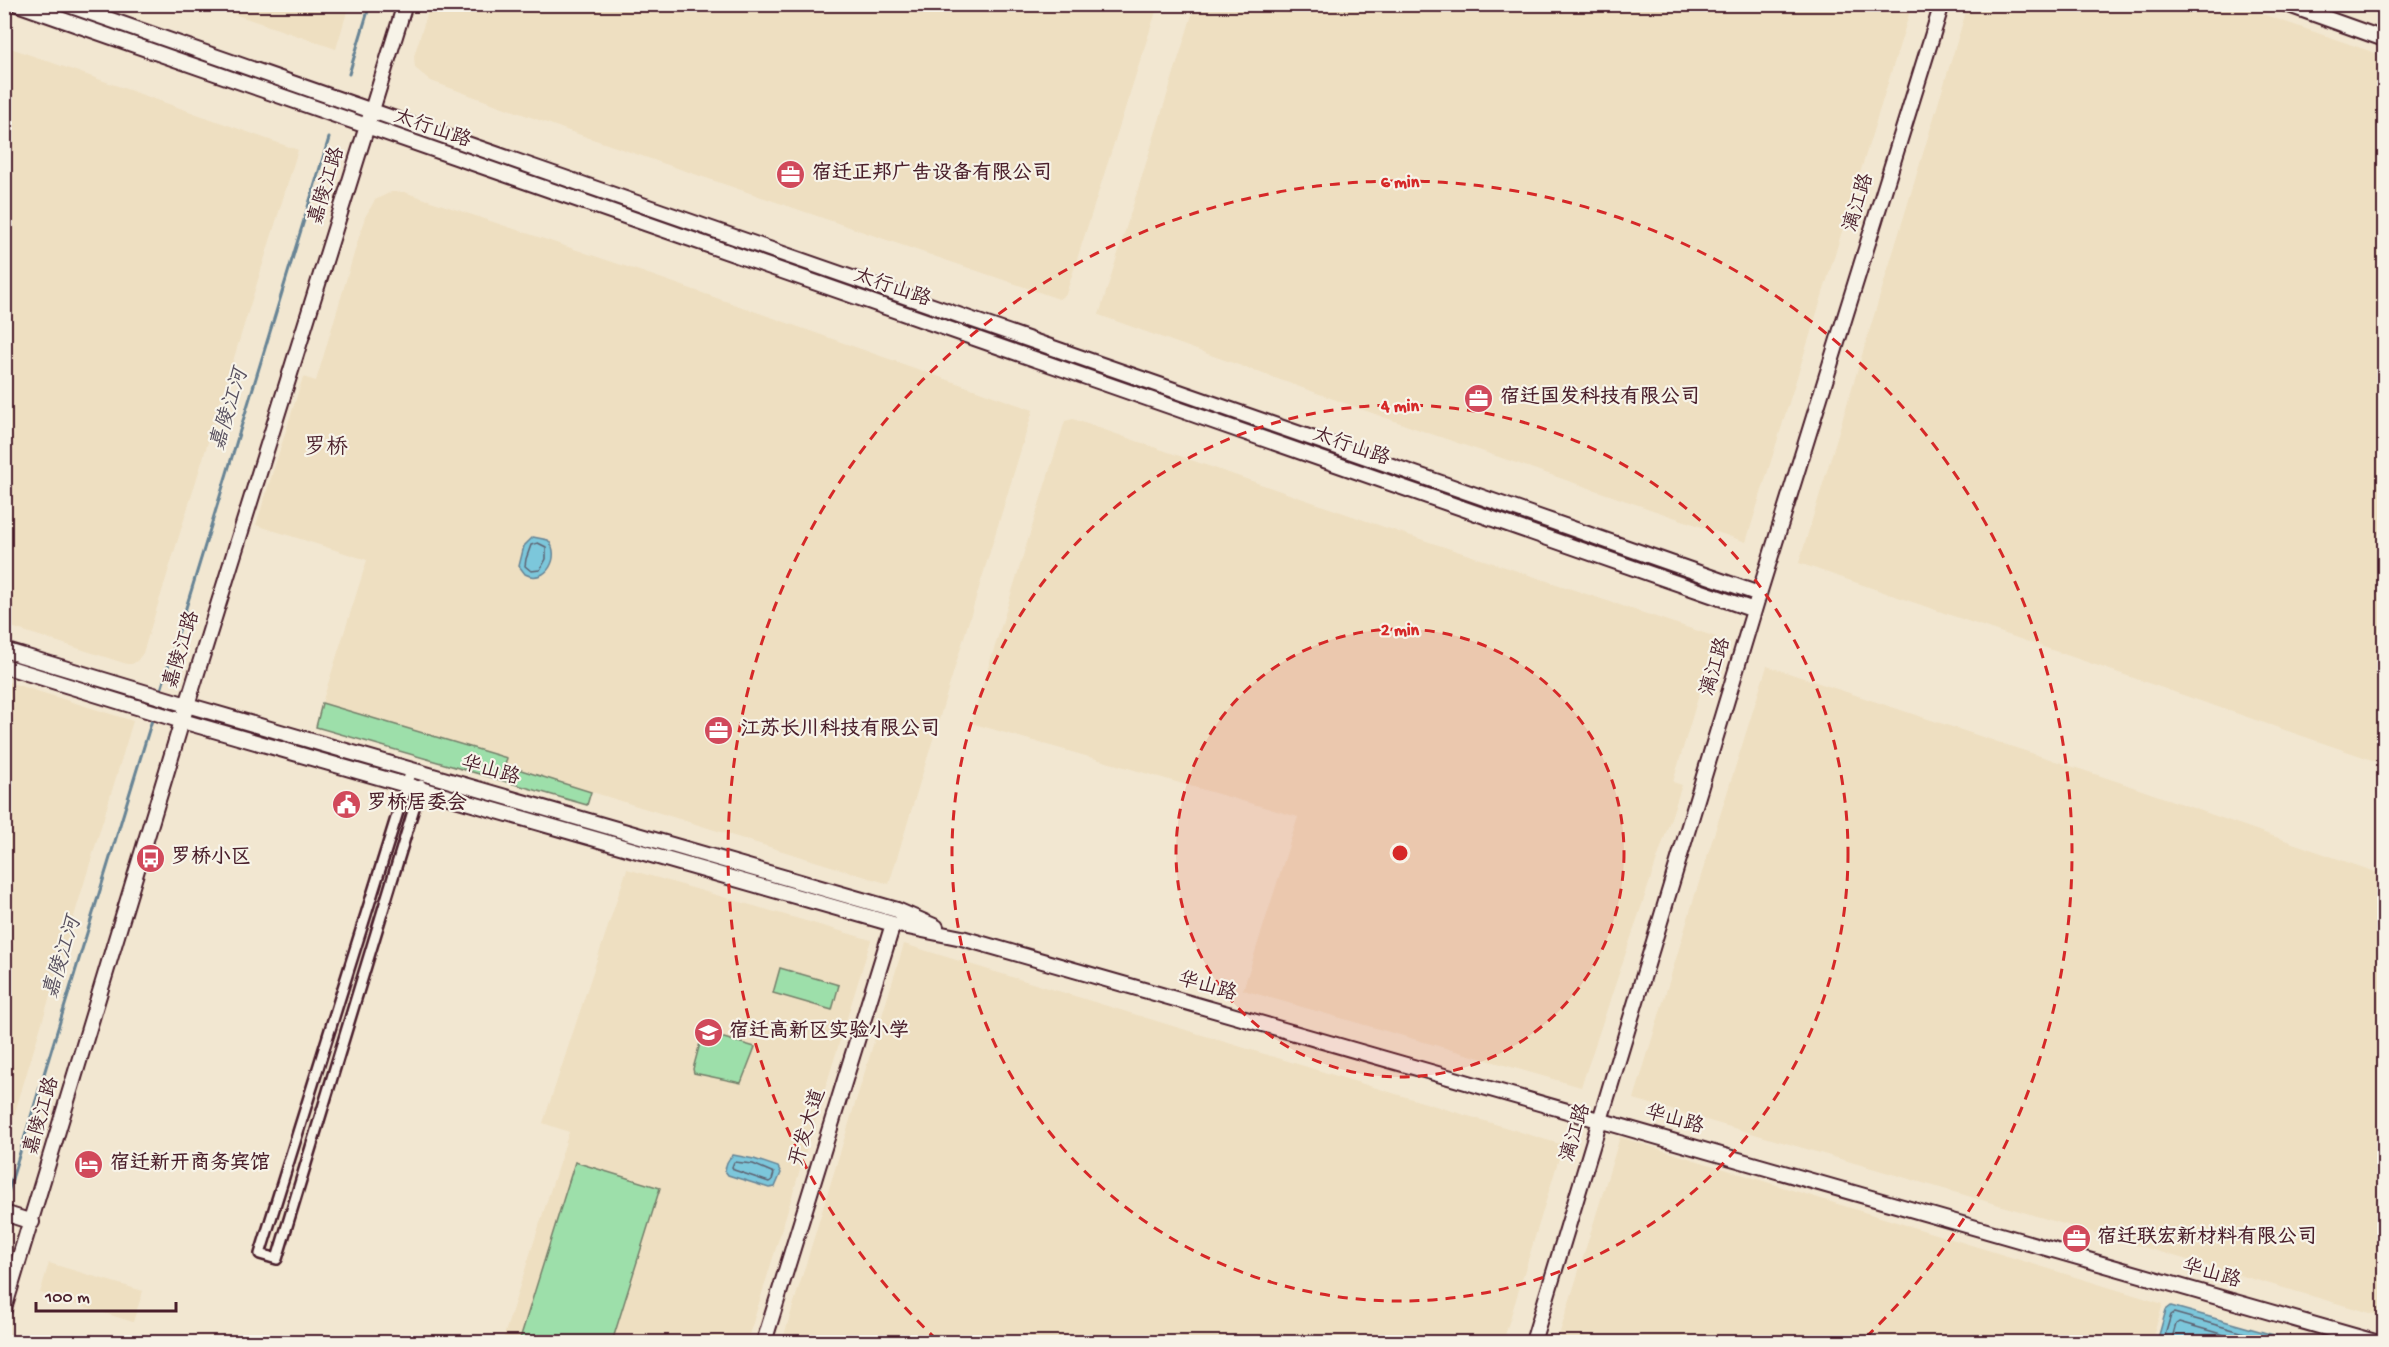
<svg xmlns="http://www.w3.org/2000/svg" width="2389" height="1347" font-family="'Gochi Hand','LXGW WenKai TC',sans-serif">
<rect width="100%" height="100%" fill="#f2e7d1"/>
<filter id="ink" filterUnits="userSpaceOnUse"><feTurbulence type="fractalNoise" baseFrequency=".0167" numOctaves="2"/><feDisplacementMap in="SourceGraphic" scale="12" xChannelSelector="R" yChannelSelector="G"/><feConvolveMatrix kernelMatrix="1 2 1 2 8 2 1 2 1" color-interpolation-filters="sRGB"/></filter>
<g filter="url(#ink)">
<path fill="#eedfc1" d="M208,5H349L336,49Z
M430,5V4L1158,5L1066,294L1059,299L569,131L431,81L415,68L414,56Z
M1195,5H1912L1746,542L1414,428L1099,315Z
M1968,5H2236L2384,56V764L1799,563Z
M5,46L298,150L143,653L137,661L132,664H127L5,625Z
M391,192H404L660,278L1033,410L889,884L505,765L507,758L322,703L367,560L256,525L303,377L316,381L365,217L375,200Z
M1073,419L1384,527L1716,637L1673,782L1682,785L1581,1087L1243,990L1298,817L971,723L1065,421Z
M1767,666L2116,781L2384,875V1317L1634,1099L1695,895Z
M5,681L133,721L5,1145L4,681Z
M627,869L871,940L747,1342H502L569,1132L543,1123Z
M904,944L1563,1145L1503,1342H782Z
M1620,1137L2163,1304L2151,1342H1557Z
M49,1263L143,1291L133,1322L40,1293Z"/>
<path fill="#9ddfaa" stroke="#747f6a" stroke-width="1.5" d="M322,703L507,758L505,765L591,792L587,805L316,727Z
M780,968L839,985L832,1010L773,993Z
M703,1032L755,1047L741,1083L694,1073L693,1069Z
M575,1162L660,1188L612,1342H519Z"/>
<path fill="#7bc7db" stroke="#678495" stroke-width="1.5" d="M533,537L548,540C562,556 546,585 525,574L519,566L524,546Z
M733,1155L754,1159L778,1167L781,1173L775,1187L769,1188L728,1175L725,1171C726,1164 727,1160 733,1155Z
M2171,1306L2298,1342H2157L2166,1310Z"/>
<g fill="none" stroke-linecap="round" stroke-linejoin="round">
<path stroke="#5e6271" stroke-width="1.5" d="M538,543L546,547V559L540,570L531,571L525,566L526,559L531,545Z
M734,1162L753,1164L774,1173L772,1180L769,1182L734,1170L732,1167Z
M2163,1342L2171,1315L2174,1313L2276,1342
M2171,1342L2176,1324L2179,1322L2249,1342"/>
<path stroke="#678495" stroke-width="3" d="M349,74L370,4
M161,690L329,138
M4,1205L152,720"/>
<defs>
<path id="street" d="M411,770L260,1254L277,1259L421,785"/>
<path id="secondary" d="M17,4L1754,610
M65,4C630,201 1195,396 1759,594
M2286,4L2384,39
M4,650L187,705L897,910L936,927
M4,666L182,721L893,924L962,938L2375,1342
M4,1213L32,1222
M4,1309L182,721L405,4
M764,1342L893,924
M1533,1342L1759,594L1942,4"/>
</defs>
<use href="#street" stroke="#4a1f2b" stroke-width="14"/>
<use href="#secondary" stroke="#4a1f2b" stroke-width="18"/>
<use href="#street" stroke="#f7f3e8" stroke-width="9"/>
<use href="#secondary" stroke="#f7f3e8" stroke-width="14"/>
</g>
</g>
<circle cx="1400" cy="853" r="224" fill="#d62828" fill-opacity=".12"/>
<g fill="none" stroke="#d62828" stroke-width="3" stroke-dasharray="10 8">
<circle cx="1400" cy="853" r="224"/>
<circle cx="1400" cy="853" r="448"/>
<path d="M937 1340A672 672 0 1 1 1863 1340"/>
</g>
<defs>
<symbol id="office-disc" viewBox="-11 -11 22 22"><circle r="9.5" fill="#d1495b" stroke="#f7f3e8"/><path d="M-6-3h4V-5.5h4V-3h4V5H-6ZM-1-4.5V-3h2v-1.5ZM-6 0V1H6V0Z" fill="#fff"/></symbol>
<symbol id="civic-disc" viewBox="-11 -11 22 22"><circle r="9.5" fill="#d1495b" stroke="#f7f3e8"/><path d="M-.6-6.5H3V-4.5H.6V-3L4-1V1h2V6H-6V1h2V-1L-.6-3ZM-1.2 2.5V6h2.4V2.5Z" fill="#fff"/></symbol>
<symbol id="bus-disc" viewBox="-11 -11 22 22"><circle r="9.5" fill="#d1495b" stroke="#f7f3e8"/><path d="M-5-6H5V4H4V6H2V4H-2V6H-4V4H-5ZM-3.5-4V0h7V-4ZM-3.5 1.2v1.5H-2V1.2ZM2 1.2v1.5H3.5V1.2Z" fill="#fff"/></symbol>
<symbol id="school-disc" viewBox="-11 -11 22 22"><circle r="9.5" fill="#d1495b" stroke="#f7f3e8"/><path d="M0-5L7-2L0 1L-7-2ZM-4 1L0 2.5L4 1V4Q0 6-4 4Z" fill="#fff"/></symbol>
<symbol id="hotel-disc" viewBox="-11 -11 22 22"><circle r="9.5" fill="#d1495b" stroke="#f7f3e8"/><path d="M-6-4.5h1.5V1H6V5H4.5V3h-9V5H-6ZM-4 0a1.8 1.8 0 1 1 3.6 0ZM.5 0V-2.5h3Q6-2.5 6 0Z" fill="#fff"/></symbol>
</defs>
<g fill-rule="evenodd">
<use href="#office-disc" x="774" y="158" width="33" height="33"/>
<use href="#office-disc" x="1462" y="382" width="33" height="33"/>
<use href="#office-disc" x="702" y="714" width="33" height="33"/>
<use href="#civic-disc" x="330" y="788" width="33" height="33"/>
<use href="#bus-disc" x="134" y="842" width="33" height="33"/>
<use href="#school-disc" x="692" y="1016" width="33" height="33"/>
<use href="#hotel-disc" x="72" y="1148" width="33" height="33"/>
<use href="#office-disc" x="2060" y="1222" width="33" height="33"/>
</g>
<g text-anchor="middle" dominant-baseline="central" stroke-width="4.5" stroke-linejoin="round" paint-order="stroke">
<g font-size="20" fill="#4a1f2b" stroke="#f7f3e8">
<text transform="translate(432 130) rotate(19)">太行山路</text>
<text transform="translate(328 186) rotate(-73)">嘉陵江路</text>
<text transform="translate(1860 203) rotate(-73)">漓江路</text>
<text transform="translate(892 289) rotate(19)">太行山路</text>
<text transform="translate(1351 448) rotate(19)">太行山路</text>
<text transform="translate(183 650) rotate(-73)">嘉陵江路</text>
<text transform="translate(1717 667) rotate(-73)">漓江路</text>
<text transform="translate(490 772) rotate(16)">华山路</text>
<text transform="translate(1207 988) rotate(16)">华山路</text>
<text transform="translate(43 1116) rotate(-74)">嘉陵江路</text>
<text transform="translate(1674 1121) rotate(16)">华山路</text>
<text transform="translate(809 1128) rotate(-73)">开发大道</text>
<text transform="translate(1577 1133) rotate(-73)">漓江路</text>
<text transform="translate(2211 1275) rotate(16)">华山路</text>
</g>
<g font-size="20" font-weight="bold" fill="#4a1f2b" stroke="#f7f3e8" text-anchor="start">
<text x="812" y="174">宿迁正邦广告设备有限公司</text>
<text x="1500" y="398">宿迁国发科技有限公司</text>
<text x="740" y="730">江苏长川科技有限公司</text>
<text x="367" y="804">罗桥居委会</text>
<text x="171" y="858">罗桥小区</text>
<text x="729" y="1032">宿迁高新区实验小学</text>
<text x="110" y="1164">宿迁新开商务宾馆</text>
<text x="2097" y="1238">宿迁联宏新材料有限公司</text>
</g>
<g font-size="21" font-style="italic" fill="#595160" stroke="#f7f3e8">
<text transform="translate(231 410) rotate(-73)">嘉陵江河</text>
<text transform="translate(64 958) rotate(-73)">嘉陵江河</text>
</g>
<g font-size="22" fill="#4a1f2b" stroke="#f7f3e8">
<text x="326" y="449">罗桥</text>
</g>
</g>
<circle cx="1400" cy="853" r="9" fill="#d62828" stroke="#f7f3e8" stroke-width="3"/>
<g font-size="18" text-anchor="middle" font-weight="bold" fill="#d62828" stroke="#f7f3e8" stroke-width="4.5" stroke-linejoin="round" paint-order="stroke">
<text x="1400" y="187">6 min</text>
<text x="1400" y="411">4 min</text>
<text x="1400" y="635">2 min</text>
</g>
<rect width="2389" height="1347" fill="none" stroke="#f7f3e8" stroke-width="24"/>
<rect x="12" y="12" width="2365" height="1323" fill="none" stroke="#4a1f2b" stroke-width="2" filter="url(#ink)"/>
<path d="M36 1302v9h140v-9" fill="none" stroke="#4a1f2b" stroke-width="3"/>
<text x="45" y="1302" font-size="18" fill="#4a1f2b" stroke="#f7f3e8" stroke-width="4.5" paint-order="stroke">100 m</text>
</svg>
